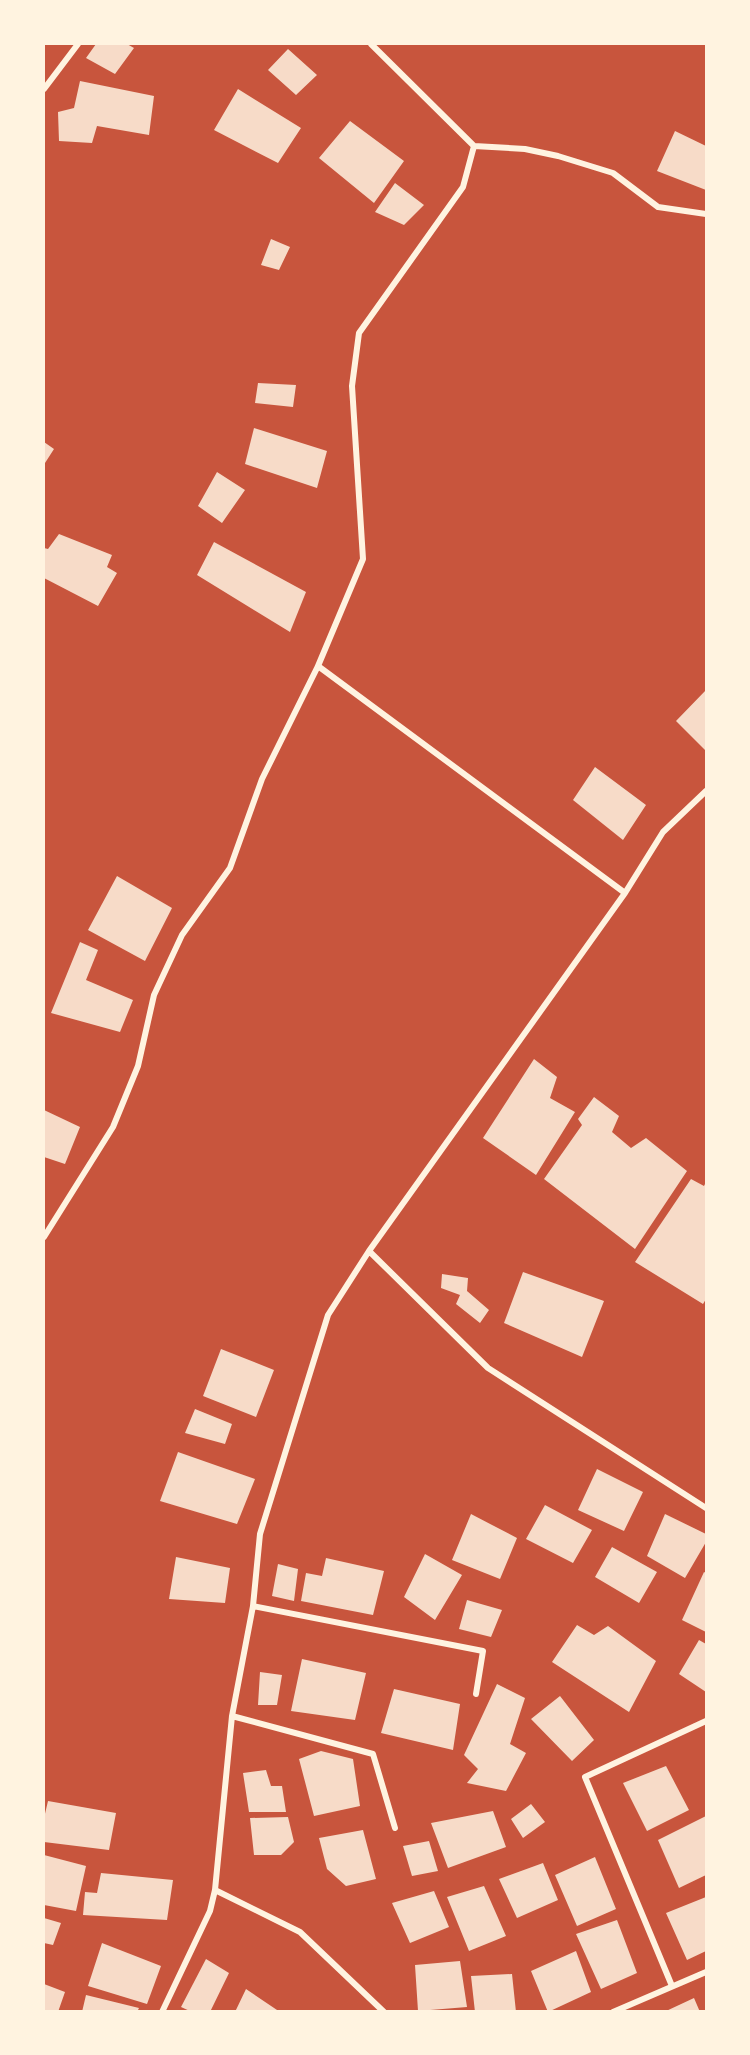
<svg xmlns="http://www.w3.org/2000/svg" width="750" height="2055" font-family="Inter,sans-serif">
<rect width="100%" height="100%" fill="#c8553d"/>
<path fill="#f7dbc8" d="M96,44H127L134,48L115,74L86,58Z
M288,49L317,75L296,95L268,70Z
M80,81L154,96L149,135L97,126L92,143L59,141L58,112L74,108Z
M238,89L301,128L278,163L214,130Z
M350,121L404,161L374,203L319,158Z
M675,131L706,146V190L657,171Z
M395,183L424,205L404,225L375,212Z
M271,239L290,247L279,270L261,265Z
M258,383L296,385L293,407L255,403Z
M254,428L327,451L317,488L245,464Z
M44,442L54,449L45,463L44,462Z
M217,472L245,490L222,523L198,506Z
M59,534L112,555L107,567L117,573L98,606L44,578V548L48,549Z
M214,542L306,592L290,632L197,575Z
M706,690V751L676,721Z
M595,767L646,805L623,840L573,800Z
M117,876L172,908L145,961L88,930Z
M80,942L98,950L86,980L133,1000L120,1032L51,1013Z
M534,1059L557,1077L550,1098L575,1112L536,1175L483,1138Z
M594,1097L619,1116L612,1132L631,1148L646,1138L687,1171L635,1249L544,1179L582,1125L578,1119Z
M44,1110L80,1127L65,1164L44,1157Z
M691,1179L704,1186L706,1182V1299L703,1304L635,1262Z
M523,1272L604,1301L582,1357L504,1323Z
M442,1274L468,1278L467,1291L489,1310L480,1323L456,1304L460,1295L441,1288Z
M221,1349L274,1370L256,1417L203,1396Z
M195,1409L232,1424L225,1444L185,1433Z
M178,1452L255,1479L237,1524L160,1501Z
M597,1469L643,1492L624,1531L578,1510Z
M545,1505L592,1530L573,1563L526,1539Z
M471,1514L517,1538L500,1579L452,1560Z
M665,1514L706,1534V1542L685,1578L647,1556Z
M612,1547L657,1572L639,1603L595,1577Z
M425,1554L462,1575L435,1620L404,1597Z
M176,1557L230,1568L225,1603L169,1599Z
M326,1558L384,1571L373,1615L301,1601L306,1573L322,1576Z
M278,1564L298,1569L294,1601L272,1596Z
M704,1572L706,1573V1632L682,1620Z
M467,1600L502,1610L491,1637L459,1629Z
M577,1625L594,1635L608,1626L656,1661L629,1712L552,1662Z
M699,1640L706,1644V1692L679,1674Z
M302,1659L366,1673L355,1720L291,1711Z
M260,1672L282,1675L277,1705H258Z
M497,1684L525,1698L510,1744L526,1753L506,1791L467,1783L478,1769L464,1755Z
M394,1689L460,1704L453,1750L381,1733Z
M560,1696L594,1740L572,1761L531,1719Z
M321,1751L353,1759L360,1806L314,1816L299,1759Z
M666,1766L689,1810L647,1831L623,1783Z
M266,1770L271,1786H282L286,1812H249L243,1773Z
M48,1801L116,1813L109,1850L44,1842V1818Z
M531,1804L545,1822L523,1838L511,1819Z
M493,1811L506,1847L448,1868L431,1823Z
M706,1816V1875L679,1888L658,1840Z
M288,1817L294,1842L281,1855H254L250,1818Z
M363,1830L376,1879L346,1886L327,1869L319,1838Z
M429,1841L438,1871L412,1876L403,1846Z
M44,1855L86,1866L76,1911L44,1905Z
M595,1857L616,1909L577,1926L555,1875Z
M543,1863L558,1900L517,1918L499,1879Z
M101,1873L173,1880L167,1920L83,1915L85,1892L97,1893Z
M484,1886L506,1936L469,1951L447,1897Z
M434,1891L449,1927L410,1943L392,1903Z
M706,1897V1951L687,1960L666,1913Z
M44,1918L61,1923L53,1945L44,1943Z
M617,1920L637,1973L601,1989L576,1934Z
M102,1943L161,1966L147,2004L88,1986Z
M576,1951L591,1992L548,2012L531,1971Z
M206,1959L229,1973L210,2012H192L181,2007Z
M460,1961L467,2007L418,2011L415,1965Z
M512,1974L516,2012H475L471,1976Z
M44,1984L65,1992L58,2012H44Z
M246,1989L280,2012H235Z
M86,1995L139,2008L137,2012H82Z
M694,1998L700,2012H664Z"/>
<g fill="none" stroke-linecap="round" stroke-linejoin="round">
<path stroke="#fff3e0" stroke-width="6" d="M371,44L474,146L463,187L359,333L352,386L363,559L318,666L625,893
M44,89L78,44
M474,146L525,149L558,156L613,173L658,207L706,214
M44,1237L113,1127L138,1066L154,995L182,935L230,868L262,779L318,666
M369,1251L488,1368L706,1508
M253,1606L483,1651L476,1694
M232,1716L373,1754L395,1828
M215,1890L300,1932L384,2012
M672,1986L585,1777L706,1721
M162,2012L210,1911L215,1890L232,1716L253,1606L260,1534L328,1315L369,1251L625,893L663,832L706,791
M613,2012L706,1972"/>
</g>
<rect width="750" height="2055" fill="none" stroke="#fff3e0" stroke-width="90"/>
</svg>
